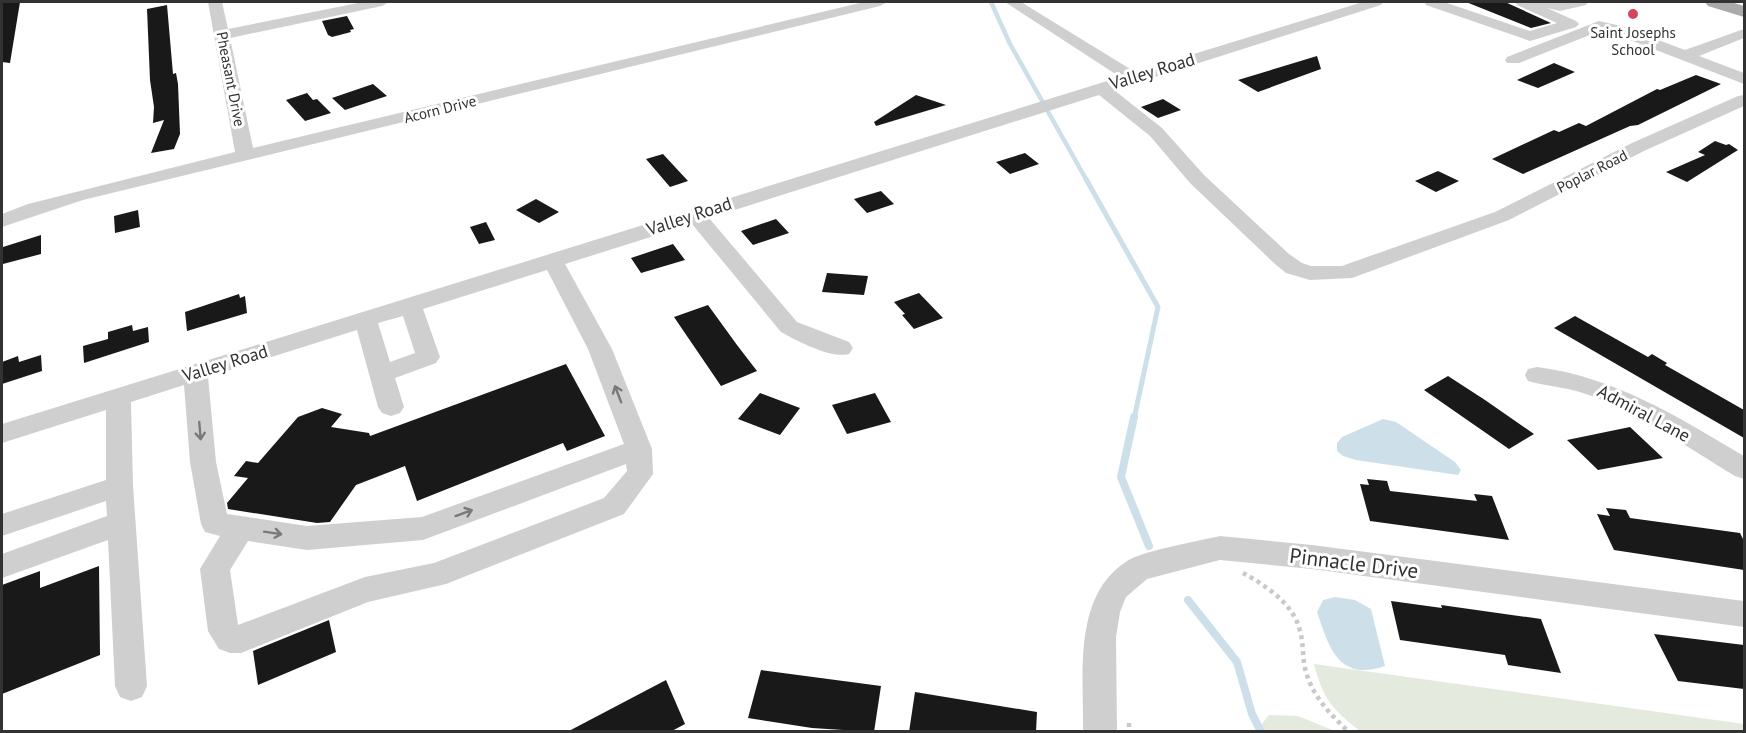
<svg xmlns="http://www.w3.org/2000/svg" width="1746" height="733" font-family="'PT Sans',sans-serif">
<rect width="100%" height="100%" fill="#fff"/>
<path fill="#e5eade" d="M1314,664L1744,724V731H1360C1332,709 1323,699 1314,664Z
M1269,715L1298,716L1335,731H1256Z"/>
<path fill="#cde0e9" d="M1383,419L1396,422L1455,462L1461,470L1458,475L1356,460L1343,456L1337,451V443L1342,437Z
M1335,597L1355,600L1371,609L1385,666C1338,682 1329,647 1317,612L1323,600Z"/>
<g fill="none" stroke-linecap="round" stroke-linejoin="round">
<path stroke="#cde0e9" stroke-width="4.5" d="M991,2L1010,44L1087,181"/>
<path stroke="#cde0e9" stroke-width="5" d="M1086,179L1158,307L1134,419"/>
<path stroke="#cde0e9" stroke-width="8" d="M1134,417L1121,477L1149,546
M1188,600L1237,662L1252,714L1261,732"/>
</g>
<path fill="#191919" d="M2,2H20L10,63L2,62Z
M1466,2H1505L1551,23L1531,28Z
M167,5L173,74L176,73L178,84L180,134L174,149L151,153L164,120L153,123L154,107L150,80L147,9Z
M347,16L354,29L350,30L351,32L332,37L328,35L322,21Z
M1317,56L1321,69L1258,92L1238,80Z
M1554,63L1575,72L1538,88L1517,80Z
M1696,75L1721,84L1638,125L1630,126L1523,174L1492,159L1554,130L1559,132L1579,123L1586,126L1657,89L1660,90Z
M373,84L387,96L345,110L332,98Z
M307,93L313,100L317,99L331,113L305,121L286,100Z
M916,95L946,105L876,126L874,122Z
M1163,99L1181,110L1158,118L1141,107Z
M1715,141L1726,145L1729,144L1738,150L1687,182L1666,172L1705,155L1698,152Z
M1025,153L1039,164L1010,174L996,162Z
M663,154L688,181L670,187L646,159Z
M1438,171L1459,181L1436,192L1415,181Z
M881,191L894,204L867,213L854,199Z
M536,199L559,212L539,223L516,210Z
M138,210L140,227L115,233L114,216Z
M776,219L789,233L753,245L741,231Z
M486,222L495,240L479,244L470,227Z
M41,235V254L3,264V247Z
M673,244L685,260L641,273L631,258Z
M827,273L868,276L864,295L822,292Z
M919,293L943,318L914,329L902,315L905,314L894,302Z
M239,294L240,298L245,296L247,313L187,331L185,312Z
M708,305L737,345L757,371L721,386L674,317Z
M1575,316L1648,357L1652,354L1667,363L1665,365L1744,410V438L1554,328Z
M132,325L133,331L148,327L149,342L84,363L83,346L108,339V332Z
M41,355L42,371L2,384V362L18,356L19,362Z
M566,364L605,436L567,451L563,443L417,501L405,466L356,485L330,522L317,523L228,509L227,503L248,478L234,476L246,461L258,463L298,417L322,408L342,414L331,427L369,433L370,436Z
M1448,376L1485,400L1534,434L1509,449L1424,390Z
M760,393L800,408L780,435L738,419Z
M875,393L891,422L847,434L832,405Z
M1630,427L1663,458L1598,470L1567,440Z
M1367,479L1387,481L1390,491L1477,501L1474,494L1492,496L1509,540L1370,521L1360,484L1369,485Z
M1606,508L1626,510L1630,518L1740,533L1744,541V570L1614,550L1597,514L1610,516Z
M99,566L100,655L2,694V585L40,571V588Z
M1391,601L1442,608L1441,605L1541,619L1561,673L1508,665L1505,655L1400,640Z
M329,620L336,652L258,685L253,651Z
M1654,634L1744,645V689L1678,681Z
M761,670L881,686L874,732L812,728L748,718Z
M666,680L685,724L670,732H567Z
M915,692L1037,712L1036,732H909Z"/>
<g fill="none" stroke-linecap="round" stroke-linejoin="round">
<path stroke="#c9c9c9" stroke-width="4.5" stroke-dasharray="4 4" stroke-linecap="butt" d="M1243,573C1265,585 1294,604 1300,631C1304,645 1302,659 1306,672C1313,697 1331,715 1349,732
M1129,723V732"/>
<path fill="#cfcfcf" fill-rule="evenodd" d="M208,2H222L228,29L363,2H389L382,6L230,38L253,148L864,2H887L880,6L83,200L2,227V214L28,204L235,152Z
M1005,2H1021L1135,72L1363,2H1383L1381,5L1114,90L1162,128L1204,175L1289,254L1302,263L1311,266H1342L1353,262L1495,212L1632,143L1738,96L1744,95V106L1644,151L1509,220L1352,278L1310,280L1286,273L1275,264L1190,183L1150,136L1099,95L709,218L797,322L849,342L853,348L849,354C831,359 797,341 781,332L692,224L565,264L612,349L652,449L653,474L624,514L446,584L368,602L241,653H230L219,649L208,631L200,569L220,536L205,532L201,524L190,462L184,385L131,402L133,486L147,686L142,697L131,701L120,697L115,686L108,540L2,578V554L107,516L106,501L2,536V514L106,480V410L2,443V424L1120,77ZM547,270L588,349L624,444L422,517L307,526L227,514L216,462L208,377L357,330L378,407L382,413L391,416L400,413L404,407L395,378L436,363L440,357L423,309ZM403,316L415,353L390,362L378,323ZM626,464L627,471L604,498L434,563L365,577L238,625L230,570L248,541L307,550L423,540Z
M1424,2H1444L1530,31L1557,23L1517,5L1515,2H1588L1586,5L1560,11L1547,8L1576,21L1579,24L1576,27L1530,41L1426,5Z
M1599,21L1621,26L1685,50L1744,29V38L1699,56L1744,73V84L1612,33L1600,31L1519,63H1507L1505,60L1507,57Z
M1537,367C1615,377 1678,417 1744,456V479L1735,476C1686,447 1638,411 1583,393C1565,387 1546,386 1528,381L1525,375L1528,369Z
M1220,536L1312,545L1744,601V627L1312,569L1220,560L1147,579L1126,597L1120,612L1116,637L1117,732H1083C1084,675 1072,596 1127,561C1142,551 1199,541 1220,536Z"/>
<path fill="#aaa" fill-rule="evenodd" d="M1705,2H1731L1744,6V17L1708,6Z"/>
</g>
<defs><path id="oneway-shaft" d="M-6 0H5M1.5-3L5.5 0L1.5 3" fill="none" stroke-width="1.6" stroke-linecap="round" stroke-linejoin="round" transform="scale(1.5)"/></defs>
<g stroke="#797979">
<use href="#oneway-shaft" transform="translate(618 394) rotate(-111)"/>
<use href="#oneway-shaft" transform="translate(200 431) rotate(85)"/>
<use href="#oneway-shaft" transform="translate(464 513) rotate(-20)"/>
<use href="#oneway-shaft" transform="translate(273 533) rotate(9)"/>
</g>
<circle fill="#d7455c" stroke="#fff" stroke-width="2" cx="1633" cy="14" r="6"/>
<g text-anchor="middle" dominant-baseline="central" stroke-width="6" stroke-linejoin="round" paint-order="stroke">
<g font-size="15" fill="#323232" stroke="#fff">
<text x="1633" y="32">Saint Josephs<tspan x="1633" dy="17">School</tspan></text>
</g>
<g font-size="15" fill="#323232" stroke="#fff">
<text transform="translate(231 79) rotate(79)">Pheasant Drive</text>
<text transform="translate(440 109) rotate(-14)">Acorn Drive</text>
<text transform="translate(1592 171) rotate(-27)">Poplar Road</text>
</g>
<g font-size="18" fill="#323232" stroke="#fff">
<text transform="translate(1152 71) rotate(-17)">Valley Road</text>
<text transform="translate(689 216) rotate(-18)">Valley Road</text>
<text transform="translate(225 363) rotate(-17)">Valley Road</text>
<text transform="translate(1644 413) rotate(28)">Admiral Lane</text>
</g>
<g font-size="21" fill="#323232" stroke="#fff">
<text transform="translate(1354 563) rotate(7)">Pinnacle Drive</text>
</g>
</g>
<rect width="1746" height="733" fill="none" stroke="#323232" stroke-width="6"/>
</svg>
